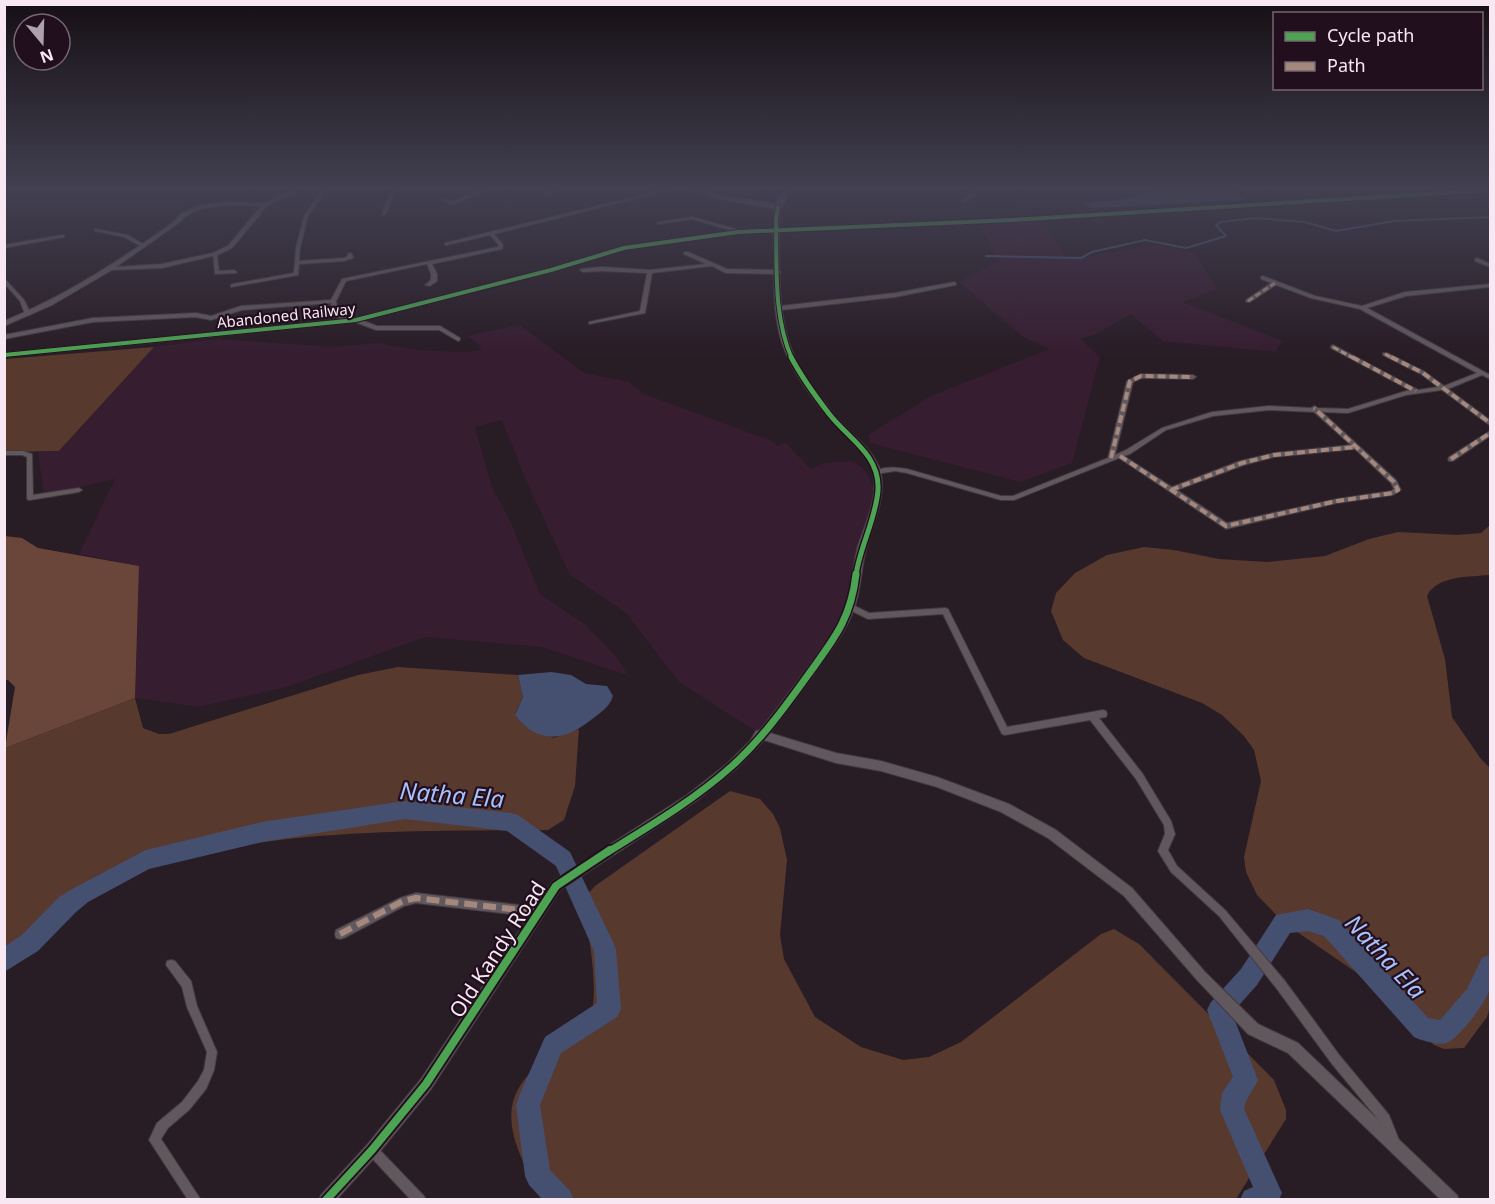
<svg xmlns="http://www.w3.org/2000/svg" width="1495" height="1204" font-family="'Noto Sans',sans-serif">
<rect width="100%" height="100%" fill="#281c25"/>
<path fill="#361d30" d="M1041,221L1069,260L1154,245L1194,252L1217,289L1183,302L1282,341L1275,352L1163,341L1131,314L1094,335L1080,339L1100,357L1072,463L1020,482L870,443L868,435L931,396L1049,349L1022,336L959,282L999,261L979,225Z
M520,325L584,373L629,382L644,394L772,441L777,446L786,443L811,469L825,463L853,461L863,468L870,478L878,499L851,607L838,630L760,734L679,682L626,613L570,575L528,485L502,420L475,427L492,487L512,525L540,594L586,625L617,658L629,676L542,647L425,637L287,687L198,707L135,698L139,566L79,554L115,479L44,495L38,452L60,451L154,347L217,339L334,347L378,343L418,350L465,352L481,350L480,346L469,337L474,334Z"/>
<path fill="#58392e" d="M154,347L59,451L5,452V359Z
M1490,525V575C1470,577 1437,575 1427,596L1445,659L1452,717L1481,759L1490,768V1007L1487,1017L1464,1048L1444,1049L1434,1045L1366,979L1284,923L1257,895L1246,872L1244,857L1261,781L1254,750L1244,736L1222,715L1202,703L1084,658L1063,640L1051,611L1056,593L1075,573L1107,555L1144,547L1174,550L1219,559L1267,562L1325,556L1369,539L1398,532L1457,535L1481,533Z
M398,667L518,675L523,697L515,714L553,738L579,729L575,786L564,820L548,830C401,832 217,825 84,894C53,909 35,943 5,961V748L135,698L143,728L159,734H169L358,675Z
M730,791L760,799L773,814L780,828L787,860L780,935L784,959L815,1017L861,1047L903,1060L929,1057L961,1042L1101,934L1114,929L1139,944L1274,1080L1286,1110V1119L1236,1199H541C517,1149 487,1103 544,1061C559,1050 579,1039 588,1022C602,998 587,928 583,899L595,886Z"/>
<path fill="#6a463a" d="M5,536L22,538L38,548L139,566L135,698L5,748L15,687L8,680H5Z"/>
<path fill="#455071" d="M1181,188H1230L1244,200L1091,208L1084,203L1127,199L1154,191Z
M551,672L571,675L586,684L607,686L613,696C609,708 601,712 591,720C563,742 538,744 515,715L523,697L518,675Z"/>
<g fill="none" stroke-linecap="round" stroke-linejoin="round">
<path stroke="#455071" stroke-width="2" d="M986,256L1081,258L1092,252L1145,240L1186,248L1226,236L1216,225L1221,222L1256,218L1305,222L1336,231L1394,221L1490,217"/>
<path fill="#455071" fill-rule="evenodd" d="M405,801L511,813L518,815L570,852L613,942L616,950L621,1009L617,1017L561,1053L540,1105L550,1170L570,1191L574,1200H543L529,1185L525,1176L516,1105L519,1096L545,1037L597,1003L594,951L556,866L507,831L405,819L262,842L149,869L88,902L75,913L38,951L4,972V947L22,935L59,897L74,888L146,850L262,822Z
M1308,909L1339,920L1428,1018L1440,1020L1467,989L1482,958L1490,955C1491,964 1492,978 1490,988C1488,1000 1458,1040 1446,1043C1437,1045 1423,1041 1414,1037L1324,936L1308,931L1290,933L1257,985L1232,1013L1258,1080C1253,1091 1246,1097 1244,1109L1282,1193L1279,1200H1240L1244,1191L1253,1187L1220,1110L1222,1093L1233,1077L1207,1010L1211,1002L1241,969L1276,915Z"/>
<defs>
<path id="minor" d="M323,188H327L308,216L300,248L299,261L344,258L348,256V254L350,253L352,254L353,258L344,261L299,264L298,275L231,287V285L233,284L294,273L296,248L304,216Z
M395,188H399L393,195L386,214L382,215V214L389,195Z
M486,188H491L455,204H451L442,200L444,199L453,201Z
M554,188H559L545,195L541,194Z
M671,188H678L494,234L503,245L502,249L432,264L437,274V281L430,286L425,285L431,280V274L427,264L346,281L336,301L338,314L349,319L356,318L549,269L624,247L733,231L692,219L659,224L657,223L659,222L692,217L736,229V231L1012,219L1490,189V191L1012,221L738,233L625,249L553,271L361,320L377,326H440L460,338V340L458,341L439,330H376L355,322L4,357V353L343,320L333,316L331,303L242,310L211,320L196,317L93,322L4,339V335L93,318L196,313L211,316L241,306L331,300L342,279L498,247L499,245L490,235L447,245H445V243Z
M962,188H967L978,194L966,202H962V200L973,194Z
M95,229L128,235L146,246L142,247L124,237L95,231Z
M62,235H64V237L4,248V245Z
M684,252H688L727,269L778,270L781,272L778,274L726,273L712,266L652,273L645,313L589,324V322L640,311L647,273L602,271L583,272L580,270L581,269L602,267L650,270L706,264L684,254Z
M213,253L217,254L219,271L234,270L237,272L236,273L215,274Z
M1477,258L1490,264V267L1475,261V259Z
M1263,276L1315,296L1362,306L1405,292L1490,284V287L1406,296L1367,308L1490,375V379L1482,375L1448,389L1490,420V425L1488,424L1442,390L1406,395L1348,413L1322,412L1396,480L1401,490L1393,495L1337,503L1226,529L1119,458L1014,500H1001L907,473L895,471L877,474L874,472C883,466 896,467 907,469L1001,496H1013L1108,458L1127,381L1141,374L1193,375L1196,377L1193,379L1142,378L1133,382L1115,455L1126,450L1162,428L1212,412L1269,406L1311,408L1314,406L1318,408L1348,409L1403,392L1410,390L1331,348V346L1333,345L1418,390L1438,387L1421,374L1383,355V353H1387L1425,372L1444,386L1477,373L1360,309L1311,298L1276,285L1250,302H1246V300L1271,283L1261,279V277ZM1269,410L1314,412L1351,445L1274,453L1240,461L1172,487L1124,456L1130,454L1166,430L1213,416ZM1355,449L1391,483L1394,489L1391,491L1337,499L1227,523L1177,490L1244,465L1274,457Z
M4,278L24,300L31,314L30,315L25,314L20,301L4,283Z
M954,282L956,283V285L895,297L781,310L778,308L781,306L895,293Z
M1490,431V436L1453,461H1449L1448,459L1449,457Z
M4,451H23L32,454L33,495L79,488L82,490L79,492L30,500H28L27,498V457L22,455H4Z
M851,604L869,613L945,608L948,609L1007,727L1103,710L1106,711L1107,714L1106,717L1099,718L1142,773L1171,821L1175,834L1168,850L1177,866L1225,910L1285,981L1340,1056L1389,1115L1399,1140L1397,1144L1393,1146L1389,1144L1381,1123L1332,1064L1277,989L1219,916L1171,872L1158,851L1165,834L1164,825L1136,779L1090,720L1005,735L1002,734L943,614L868,619L848,609L847,607L848,605Z
M416,893L537,907L540,909L542,912L540,915L537,917L416,903L404,906L344,938L340,939L336,938L335,934L336,930L400,898Z
M171,960L175,961L191,981L197,1006L217,1052L214,1070L206,1089L189,1110L168,1128L161,1139L201,1200H188L149,1140L157,1123L182,1102L198,1081L204,1070L207,1052L187,1007L182,987L166,965L167,961Z
M372,1144L376,1146L424,1196L426,1200H411L368,1154L366,1150L368,1146Z"/>
<path id="tertiary" d="M295,188H302L267,206L232,248L217,255L162,268L112,270L52,305L4,326V321C65,296 119,261 172,223L181,214L191,209L202,205L228,202L264,203ZM228,205L261,206L228,246L213,253L162,264L116,267L176,225L185,217L195,211L205,208Z
M778,205L781,207L779,220C780,261 776,312 792,351C801,373 817,393 832,412C846,431 869,444 879,467C888,491 875,519 868,542C861,564 862,587 854,609C847,629 834,646 822,663C805,687 788,710 770,733L836,753L881,761L937,777L1009,804L1056,830L1132,888L1205,972L1258,1024L1298,1043L1457,1195L1459,1200H1441L1288,1053L1248,1034L1197,980L1124,896L1048,838L1001,812L937,787L881,771L836,763L764,740L736,769L695,802L560,890L431,1089L377,1155L336,1200H319L321,1195L367,1145L421,1079L552,882L687,795L728,763L750,741L756,731L760,730C779,707 797,682 815,658C826,642 839,626 846,608C853,588 852,566 858,546C866,521 881,493 871,467C862,446 840,433 827,416C811,396 794,374 785,351C773,322 774,288 774,257C773,240 773,224 775,207Z"/>
<path id="primary" d="M684,188H695L720,195L776,204L784,188H791L782,207L778,209L719,199Z"/>
</defs>
<use href="#minor" stroke="#42393f" stroke-width="2"/>
<use href="#tertiary" stroke="#42393f" stroke-width="2"/>
<use href="#primary" stroke="#42393f" stroke-width="2"/>
<use href="#minor" fill="#61585e" fill-rule="evenodd"/>
<use href="#tertiary" fill="#61585e" fill-rule="evenodd"/>
<use href="#primary" fill="#685960" fill-rule="evenodd"/>
<path stroke="#a5887d" stroke-width="3" stroke-dasharray="6 3" stroke-linecap="butt" d="M1248,301L1275,283
M1333,347L1355,359
M1385,354L1394,359"/>
<path stroke="#a5887d" stroke-width="4" stroke-dasharray="8 4" stroke-linecap="butt" d="M1352,357L1416,391
M1391,357L1423,373L1490,423
M1120,456L1226,526L1337,501L1393,493L1398,490L1394,482L1314,408
M1111,458L1130,381L1141,376L1193,377
M1451,459L1490,433
M1171,490L1242,463L1274,455L1355,447"/>
<path stroke="#a5887d" stroke-width="6" stroke-dasharray="13 6" stroke-linecap="butt" d="M340,934L403,901L416,898L537,912"/>
<defs>
<path id="cycleway-far3" d="M778,207L776,220C777,265 773,316 792,359
M4,355L356,320L551,270L624,248L738,232L1012,220L1490,190"/>
<path id="cycleway-far2" d="M791,357C802,378 816,397 830,415C849,439 880,455 878,490C876,519 860,546 856,575"/>
<path id="cycleway-far1" d="M608,852C650,826 694,800 732,766C761,740 785,707 808,675C834,639 851,619 856,574"/>
<path id="cycleway" d="M326,1200L372,1150L426,1084L556,886L610,850"/>
</defs>
<use href="#cycleway-far3" stroke="#220f1e" stroke-width="6"/>
<use href="#cycleway-far2" stroke="#220f1e" stroke-width="8"/>
<use href="#cycleway-far1" stroke="#220f1e" stroke-width="10"/>
<use href="#cycleway" stroke="#220f1e" stroke-width="12"/>
<use href="#cycleway-far3" stroke="#4ca352" stroke-width="4"/>
<use href="#cycleway-far2" stroke="#4ca352" stroke-width="5"/>
<use href="#cycleway-far1" stroke="#4ca352" stroke-width="7"/>
<use href="#cycleway" stroke="#4ca352" stroke-width="8"/>
</g>
<linearGradient id="sky" x2="0" y2="1"><stop stop-color="#160f14"/><stop offset="0.53" stop-color="#424051"/><stop offset="1" stop-color="#424051" stop-opacity="0"/></linearGradient>
<rect width="1495" height="356" fill="url(#sky)"/>
<g text-anchor="middle" dominant-baseline="central" stroke-width="4.5" stroke-linejoin="round" paint-order="stroke">
<g font-size="15" fill="#f7e8f3" stroke="#220f1e">
<text transform="translate(286 315) rotate(-6)">Abandoned Railway</text>
</g>
<g font-size="21" fill="#f7e8f3" stroke="#220f1e">
<text transform="translate(497 949) rotate(-57)">Old Kandy Road</text>
</g>
<g font-size="24" font-style="italic" fill="#a8c0fc" stroke="#220f1e">
<text transform="translate(452 794) rotate(5)">Natha Ela</text>
<text transform="translate(1386 956) rotate(47)">Natha Ela</text>
</g>
</g>
<rect width="1495" height="1204" fill="none" stroke="#f7e8f3" stroke-width="12"/>
<rect x="1273" y="12" width="210" height="78" fill="#220f1e" stroke="#776673" stroke-width="1.5"/>
<rect x="1285" y="32" width="30" height="9" fill="#4ca352" stroke="#776673" stroke-width="1.5"/>
<text x="1327" y="42" font-size="18" fill="#f7e8f3">Cycle path</text>
<rect x="1285" y="62" width="30" height="9" fill="#a5887d" stroke="#776673" stroke-width="1.5"/>
<text x="1327" y="72" font-size="18" fill="#f7e8f3">Path</text>
<g transform="translate(42 42) rotate(161)"><circle r="28" fill="#220f1e" stroke="#776673" stroke-width="1.5"/>
<path d="M0-4.5L10 22L0 15L-10 22Z" fill="#afa1ab"/>
<text y="-9" font-size="16" font-weight="bold" text-anchor="middle" fill="#f7e8f3">N</text>
</g>
</svg>
